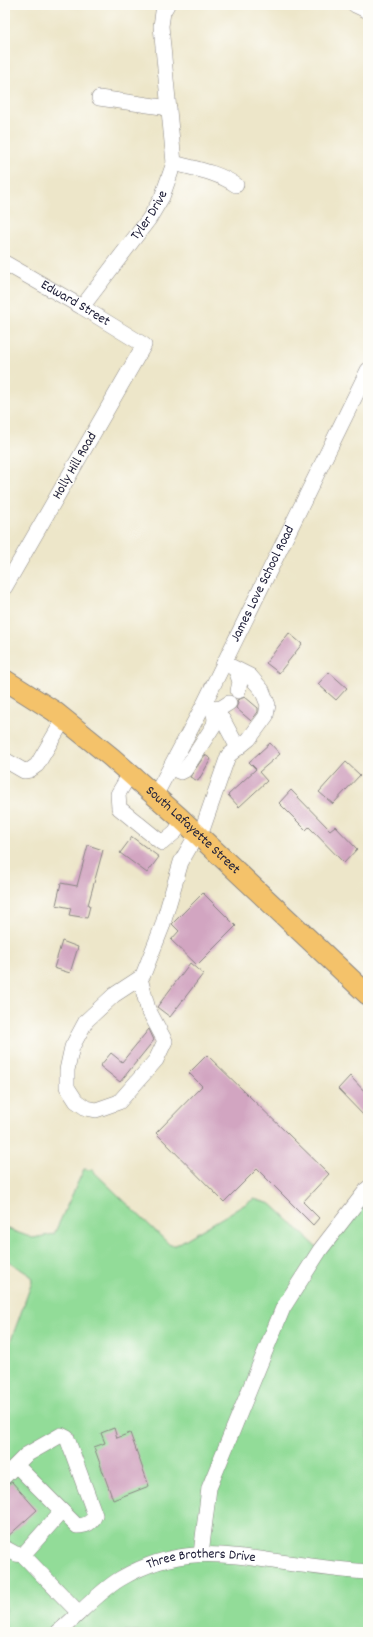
<svg xmlns="http://www.w3.org/2000/svg" width="373" height="1637" font-family="Dekko,sans-serif">
<rect width="100%" height="100%" fill="#fdfcf7"/>
<filter id="ink" filterUnits="userSpaceOnUse"><feTurbulence type="fractalNoise" baseFrequency=".025" numOctaves="2"/><feDisplacementMap in="SourceGraphic" scale="8" xChannelSelector="R" yChannelSelector="G"/><feConvolveMatrix kernelMatrix="1 2 1 2 8 2 1 2 1" color-interpolation-filters="sRGB"/></filter>
<filter id="wash" filterUnits="userSpaceOnUse"><feTurbulence type="fractalNoise" baseFrequency=".012" numOctaves="4" result="noise"/><feDisplacementMap in="SourceGraphic" scale="16" xChannelSelector="R" yChannelSelector="G"/><feGaussianBlur stdDeviation="0.9" result="paint"/><feColorMatrix in="noise" values="0 0 0 0 0 0 0 0 0 0 0 0 0 0 0 0 0 1.4 0 .05"/><feComposite in="paint" operator="in"/></filter>
<g filter="url(#wash)">
<rect width="100%" height="100%" fill="#ede6c9"/>
<path fill="#92dc98" stroke="#5a7f6a" d="M84,1169L92,1170L170,1245H176L254,1199L271,1204L320,1250L368,1188V1632H5V1357L32,1282L31,1276L5,1259V1228L33,1238L54,1234Z"/>
<g id="blocks">
<path fill="#d2a5c1" d="M289,633L302,644L279,673L266,663Z
M329,672L347,688L336,700L318,684Z
M245,697L258,708V712L251,721L236,708L238,703L237,700Z
M270,743L280,754L259,772L267,781L239,807L228,795L256,769L249,762Z
M205,755L211,759L198,781L190,777Z
M346,762L360,775L333,804L319,792Z
M291,790L330,830L335,826L357,849L344,863L309,827L306,830L279,803Z
M132,837L159,857L147,873L120,853Z
M88,845L103,850L88,905L90,906L87,918L69,915L71,908L56,905L61,883L77,886Z
M203,893L236,926L197,965L171,940L179,931L172,924Z
M62,941L78,947L70,973L54,968Z
M190,963L203,974L170,1017L157,1007Z
M149,1029L154,1040L120,1082L100,1066L111,1053L122,1062Z
M207,1055L329,1174L303,1202L319,1218L313,1225L257,1169L224,1202L156,1133L202,1086L189,1073Z
M350,1076L368,1095V1120L338,1089Z
M114,1428L117,1438L130,1433L149,1486L113,1500L94,1447L105,1443L101,1433Z
M12,1482L37,1510L5,1539V1486Z"/>
</g>
</g>
<g filter="url(#ink)">
<use href="#blocks" fill-opacity="0" stroke="#888482" stroke-width="1"/>
<g fill="none" stroke-linecap="round" stroke-linejoin="round">
<defs>
<g id="minor">
<path d="M355,5L368,11"/>
<path d="M99,98L169,108"/>
<path d="M174,163C196,169 217,172 236,185"/>
<path id="s1" d="M5,263L82,307L144,345L5,587"/>
<path id="s2" d="M82,307L149,219L162,197L174,163L161,26L163,12L167,5"/>
<path d="M236,670L240,682L238,691"/>
<path d="M211,708L223,720L238,748"/>
<path d="M213,709L221,708L229,703"/>
<path d="M5,760L24,771L30,770L37,765L64,719"/>
<path d="M171,768L181,772L185,770L214,725L215,719L213,709"/>
<path d="M130,774L118,794L119,808L162,843L175,832L183,821"/>
<path id="s3" d="M155,796L204,704L368,370"/>
<path d="M200,836L228,756L249,739L266,716L268,705L262,690L250,676L224,663"/>
<path d="M140,978L148,1009L165,1041L156,1060L119,1102L96,1110L86,1108L76,1101L67,1087V1070L72,1047L86,1021L114,995L140,978L143,975L162,927L181,862L197,834"/>
<path d="M5,1476L26,1455L61,1435L67,1438L95,1515C92,1523 85,1526 77,1526L16,1465"/>
<path d="M5,1548L16,1554L23,1555L79,1613"/>
<path d="M201,1554L209,1488L283,1308L320,1250L368,1188"/>
<path d="M23,1555L62,1511"/>
<path id="s4" d="M58,1632C79,1615 97,1593 120,1579C176,1546 220,1553 280,1562C309,1566 339,1570 368,1572"/>
</g>
<g id="major">
<path id="s5" d="M5,680L54,711L111,757L179,817L368,995"/>
</g>
</defs>
<use href="#minor" stroke="#888482" stroke-width="16"/>
<use href="#major" stroke="#888482" stroke-width="22"/>
<use href="#minor" stroke="#fff" stroke-width="15"/>
<use href="#major" stroke="#f4c26a" stroke-width="20"/>
</g>
</g>
<g text-anchor="middle" dominant-baseline="central" stroke-width="3" stroke-linejoin="round" paint-order="stroke">
<g font-size="14" fill="#22223b" stroke="#fdfcf7">
<text stroke="none"><textPath href="#s2" startOffset="114">Tyler Drive</textPath></text>
<text stroke="none"><textPath href="#s1" startOffset="81">Edward Street</textPath></text>
<text transform="translate(75 466) rotate(-60)">Holly Hill Road</text>
<text stroke="none"><textPath href="#s3" startOffset="238">James Love School Road</textPath></text>
<text stroke="none"><textPath href="#s5" startOffset="241">South Lafayette Street</textPath></text>
<text stroke="none"><textPath href="#s4" startOffset="167">Three Brothers Drive</textPath></text>
</g>
</g>
<rect width="373" height="1637" fill="none" stroke="#fdfcf7" stroke-width="20"/>
</svg>
